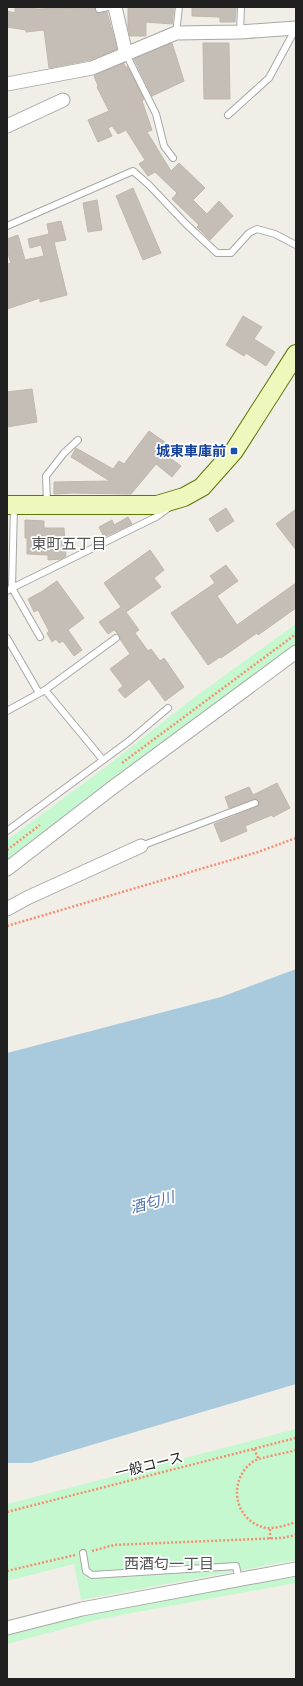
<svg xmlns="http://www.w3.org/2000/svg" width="303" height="1686" font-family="'PT Sans','Noto Sans JP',sans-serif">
<rect width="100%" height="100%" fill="#f0eee7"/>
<path fill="#c6f8d0" d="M296,624V646L123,772L7,859V840L107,766L196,696Z
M296,1429V1560L81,1600L74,1564L7,1581V1504Z
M296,1572V1583L100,1619L7,1644V1634L47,1623Z"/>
<path fill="#a8cadc" d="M296,969V1384L31,1463H7V1053L221,997Z"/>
<path fill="#c5beb6" stroke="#c2b7a9" d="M15,7H36V9L95,7V10L97,13L107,12L117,49L90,60L49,68L44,30L26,32V30L7,27V11L15,13Z
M128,7H174L172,24L146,22V36H130L128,26Z
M192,7H236L235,22H220V17L192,16Z
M172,43L184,81L152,96L134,59Z
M203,43H229L230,99H204Z
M124,63L127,71V66L144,99L142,101L152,130L147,132L171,171L179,163L205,188L193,200L207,214L219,201L233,216L210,240L197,227L199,225L172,199L177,193L155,172L148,176L139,164L145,160L126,130L118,134L112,126L108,128L112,136L98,142L88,120L109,111L97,87L98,86L94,76Z
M133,188L161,253L143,260L116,196Z
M97,200L102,230L88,232L83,203Z
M61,221L66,240L54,242L67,295L40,302V298L7,309V264L11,263L7,251V239L18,235L25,260L44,256L41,245L30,248L28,239L49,234L47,224Z
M243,316L262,327L254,339L275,352L266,366L246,353L244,356L226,345Z
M32,389L37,422L7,427V392Z
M149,431L169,445L163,453L181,466L172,477L156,464L131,494L73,493L54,494V482L110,481L71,457L76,448L113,469L119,461L124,464Z
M226,508L234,521L217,532L209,519Z
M296,509V550L276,524Z
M128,517L132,524L104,537L99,527L112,520L114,525Z
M25,520L44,521V528H64L66,556L61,559L48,560V555L27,554V538H25Z
M150,550L164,570L154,578L161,587L126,612L139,630L135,633L148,651L151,649L160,661L164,658L184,687L165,701L149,679L125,698L118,690L123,686L110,669L130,654L120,639L119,635L114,630L108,634L99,622L121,607L104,583Z
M226,565L238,581L217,596L237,625L296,583V608L258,635L257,633L221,658L220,657L208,665L171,613L215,583L210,576Z
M57,581L84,618L68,630L82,650L74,656L63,641L59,643L56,639L52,642L47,633L49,631L38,610L34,612L28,599L41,592Z
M277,783L290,808L273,817L272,815L245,826L247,831L221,842L214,824L257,807L259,803L258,799H254L229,808L225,797L249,787L253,795Z"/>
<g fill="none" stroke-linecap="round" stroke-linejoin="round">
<defs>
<path id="lane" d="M99,9L108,7
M240,32L241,7
M176,33L179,7
M126,54L156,114L164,146L173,158
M228,115L269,78L296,28
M7,226L133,171L149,185L186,224L217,253H231L249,233L257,229L275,234L296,245
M47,504L46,476L64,453L78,440
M7,591L12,588L14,506
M40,637L12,588L156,517L167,509
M7,638L39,693
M45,690L103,760
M7,711L45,690L116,638
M7,831L129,741L168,708
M141,846L255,803
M83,1553L86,1571L92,1575L236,1566L239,1580"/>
<path id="street" d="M115,7L126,54
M7,84L92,68L176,33L240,32L296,28
M7,126L63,100
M7,869L112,788L296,652
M7,909L27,898L141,846
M7,1628L82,1609L296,1569"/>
<path id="secondary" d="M7,505H157L184,497L202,487L234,451L296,354"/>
</defs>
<use href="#lane" stroke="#a7a7a7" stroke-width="8"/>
<use href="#street" stroke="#a7a7a7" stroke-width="15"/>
<use href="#secondary" stroke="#5d7608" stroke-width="20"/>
<path stroke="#f68f72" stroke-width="2.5" stroke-dasharray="2 2" stroke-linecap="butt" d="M122,763L296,634
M7,850L40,825
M7,926L258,852L296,838
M254,1449L259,1460
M296,1450C287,1453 261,1457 254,1461C227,1479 233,1521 266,1528C275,1529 287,1525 296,1522
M7,1512L296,1438
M270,1539V1528
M92,1551L114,1545L282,1538L296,1535
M7,1571L75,1555"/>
<use href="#lane" stroke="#fff" stroke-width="6"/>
<use href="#street" stroke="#fff" stroke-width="13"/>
<use href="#secondary" stroke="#eef8bd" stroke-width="18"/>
</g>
<rect fill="#1a4fb4" stroke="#fff" stroke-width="1.5" x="230" y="447" width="8" height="8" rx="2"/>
<g text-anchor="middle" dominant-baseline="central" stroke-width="3.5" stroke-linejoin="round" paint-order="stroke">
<g font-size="14" font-weight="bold" fill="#164399" stroke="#fff" text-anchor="end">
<text x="226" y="451">城東車庫前</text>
</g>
<g font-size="14" fill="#202020" stroke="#fff">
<text transform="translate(149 1465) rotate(-14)">一般コース</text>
</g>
<g font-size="15" fill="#535353" stroke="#fff">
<text x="69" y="543">東町五丁目</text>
<text x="169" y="1563">西酒匂一丁目</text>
</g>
<g font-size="15" font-style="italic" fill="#4e73ae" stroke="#fff">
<text transform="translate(152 1202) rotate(-15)">酒匂川</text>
</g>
</g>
<rect width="303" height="1686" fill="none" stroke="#202020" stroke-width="16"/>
</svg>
